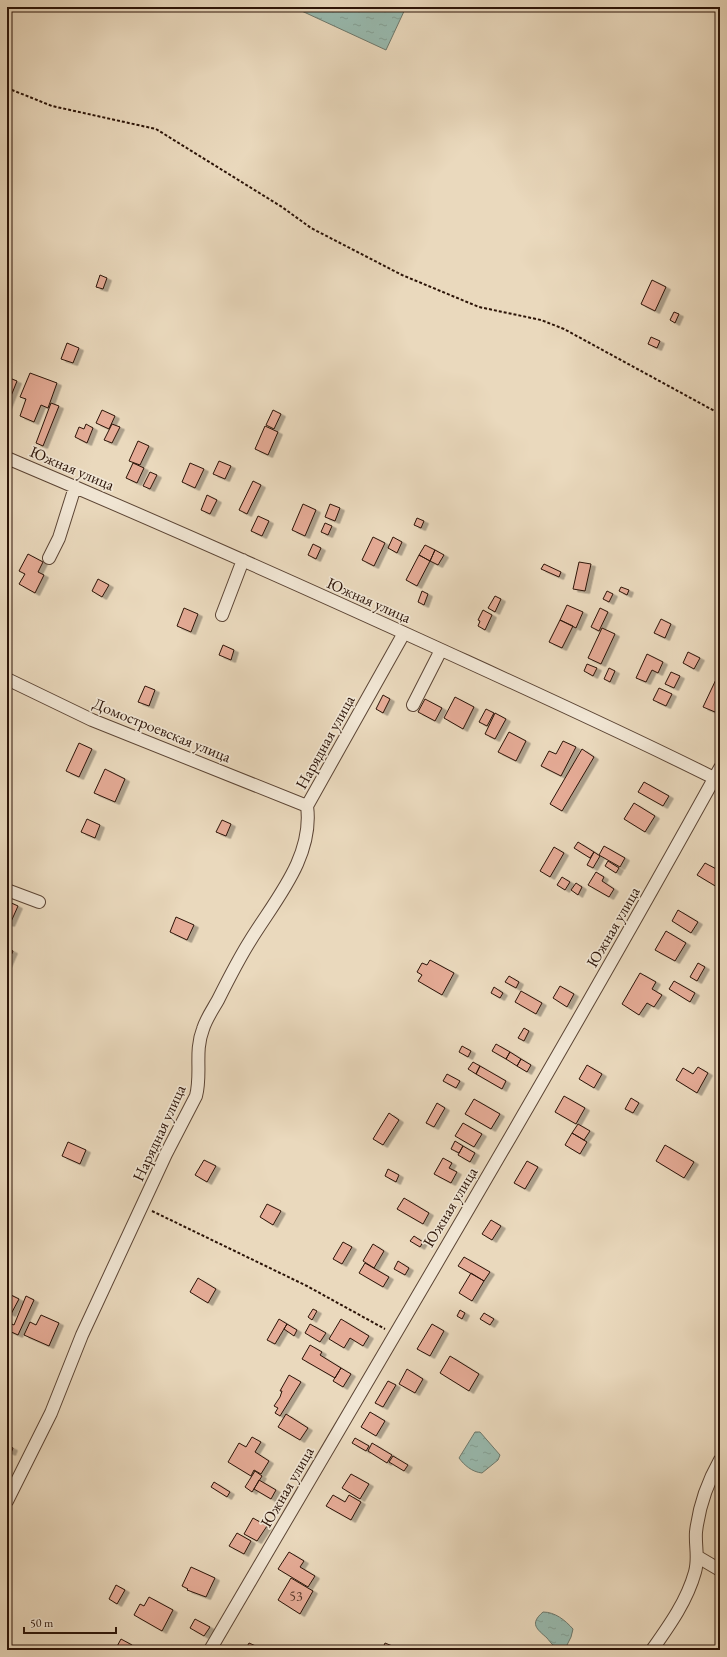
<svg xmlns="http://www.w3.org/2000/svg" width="727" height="1657" font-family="'EB Garamond',serif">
<defs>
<pattern id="water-ripples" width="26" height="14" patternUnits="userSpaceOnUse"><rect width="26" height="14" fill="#98baaf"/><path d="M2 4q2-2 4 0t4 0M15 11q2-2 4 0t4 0" fill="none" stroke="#839f95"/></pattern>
<filter id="shadow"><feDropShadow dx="4.5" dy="2.5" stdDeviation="0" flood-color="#0004"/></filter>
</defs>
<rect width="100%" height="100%" fill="#ead9bd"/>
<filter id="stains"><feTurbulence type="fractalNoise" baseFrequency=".005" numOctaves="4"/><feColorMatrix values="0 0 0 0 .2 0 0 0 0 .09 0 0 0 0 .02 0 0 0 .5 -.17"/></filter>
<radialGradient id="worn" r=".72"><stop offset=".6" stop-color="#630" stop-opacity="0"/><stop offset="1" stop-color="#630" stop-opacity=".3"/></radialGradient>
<path fill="url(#water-ripples)" stroke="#6d786c" d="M293,7H406L386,50Z
M475,1432H480L500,1455L498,1460L482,1473C472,1472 464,1465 459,1458Z
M543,1612C555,1612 565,1620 573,1629L571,1637L566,1647L559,1649C553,1646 551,1643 547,1638C537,1629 529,1624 543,1612Z"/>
<path fill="#e5ab96" stroke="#2c1408" filter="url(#shadow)" d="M100,275L107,278L103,289L96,287Z
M652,280L666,287L655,311L641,304Z
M674,312L679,314L675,323L670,320Z
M651,337L660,341L657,348L648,344Z
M67,343L79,348L73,363L61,359Z
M30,373L57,383L48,408L41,405L34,422L20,416L26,399L20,397Z
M7,377L17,381L7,406Z
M51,403L59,406L43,446L36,443Z
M102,410L115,416L109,429L96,423Z
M273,410L281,414L274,429L266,425Z
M86,424L93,428L87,443L75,437L79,427L84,429Z
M112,424L120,427L112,443L104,440Z
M265,426L278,432L268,455L255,449Z
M138,441L149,446L140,465L129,461Z
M219,461L231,466L225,479L213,474Z
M133,463L144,468L137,483L126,478Z
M190,463L204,469L195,488L182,482Z
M150,472L157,475L150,489L143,486Z
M253,481L261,485L247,514L239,510Z
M207,495L217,500L210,514L201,510Z
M303,504L316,510L305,536L292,530Z
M330,504L340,508L335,521L325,517Z
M258,516L269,521L262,536L251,531Z
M417,518L424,521L421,528L414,525Z
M325,523L332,526L328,535L321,532Z
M373,537L385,543L374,566L362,560Z
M393,537L402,542L397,553L388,548Z
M313,544L321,548L316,559L308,555Z
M425,545L435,550L430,561L419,555Z
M435,550L444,555L438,565L430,561Z
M28,554L43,562L38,572L44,575L35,593L19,584L25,574L19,571Z
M419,555L430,561L417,586L406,580Z
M579,562L591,564L585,591L573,589Z
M544,564L561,572L559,577L541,569Z
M98,579L109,585L102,597L92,591Z
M621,587L629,590L627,595L619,591Z
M422,591L428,594L424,605L418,602Z
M607,591L613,594L609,602L603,599Z
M495,596L501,599L495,612L488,608Z
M567,605L583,612L576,628L560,620Z
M184,608L198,614L191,632L177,626Z
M600,608L608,612L599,631L591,627Z
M483,610L492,615L485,630L478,626L480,621L478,620Z
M661,619L671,624L665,638L654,633Z
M560,620L573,626L562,648L549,642Z
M602,628L615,634L601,664L588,658Z
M223,645L234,650L231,660L219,655Z
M688,652L700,658L694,669L683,663Z
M647,654L663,662L658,673L652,670L646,682L636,678Z
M587,664L597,668L593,676L584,671Z
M609,668L615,671L610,682L604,679Z
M720,671V703L715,712L703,707Z
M671,672L680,676L674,688L665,684Z
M145,686L155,690L149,706L138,702Z
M659,688L672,694L666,706L653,700Z
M383,695L390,699L383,713L376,709Z
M455,697L474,707L463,729L444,718Z
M425,699L442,708L435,721L418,712Z
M486,709L494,713L487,726L479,722Z
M495,713L506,719L495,739L485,734Z
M509,732L526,741L516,761L498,752Z
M563,741L576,747L561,776L541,766L549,751L556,754Z
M79,743L92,749L79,777L66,771Z
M582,749L594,757L562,811L550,804Z
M105,769L125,779L115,802L94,793Z
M644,782L669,796L663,806L638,792Z
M634,803L655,816L645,832L624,819Z
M87,819L100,825L95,838L81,832Z
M222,820L231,824L226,836L216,832Z
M578,842L594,852L590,858L574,848Z
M604,846L625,858L620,867L599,855Z
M554,847L564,853L550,877L540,871Z
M594,852L600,856L593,868L587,865Z
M608,861L619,868L616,873L605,866Z
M705,863L720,871V881L717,887L697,875Z
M596,872L604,877L602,881L614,889L609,897L588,885Z
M562,877L570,882L565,890L557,885Z
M576,883L582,887L578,895L571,890Z
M7,901L18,906L10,924L7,923Z
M678,910L698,922L691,933L672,921Z
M176,917L194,925L187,940L170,932Z
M666,931L686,943L675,961L655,950Z
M7,948L13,951L7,965Z
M430,960L454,973L442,995L418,981L422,975L417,972L422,963L427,965Z
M698,963L705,967L697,981L690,977Z
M640,973L656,982L652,989L662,995L654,1007L647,1003L639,1015L622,1004Z
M509,976L519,982L516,988L505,982Z
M674,981L695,993L690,1002L669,989Z
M560,986L574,994L567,1007L553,998Z
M494,987L503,993L500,998L491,993Z
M521,991L542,1003L536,1014L515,1002Z
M524,1028L529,1031L524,1041L518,1038Z
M496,1044L510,1052L506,1059L492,1051Z
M462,1046L471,1051L468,1057L459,1052Z
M510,1052L521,1059L517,1066L506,1059Z
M521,1059L531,1065L527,1072L517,1066Z
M473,1062L480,1066L476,1074L468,1069Z
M587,1065L602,1074L594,1088L579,1079Z
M480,1066L506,1081L502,1089L476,1074Z
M698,1067L708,1073L697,1093L676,1080L683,1068L693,1074Z
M447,1074L460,1081L456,1088L443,1081Z
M564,1096L585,1108L576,1124L555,1112Z
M631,1098L639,1103L633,1113L625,1109Z
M474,1099L500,1114L491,1129L465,1114Z
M437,1103L445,1108L434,1127L426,1123Z
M389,1113L399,1120L383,1145L373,1139Z
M463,1123L482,1134L474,1147L455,1136Z
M578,1124L590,1131L584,1140L572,1133Z
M572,1133L587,1142L580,1154L565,1145Z
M455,1141L463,1146L459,1153L451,1149Z
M68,1142L86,1150L80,1164L62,1156Z
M665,1145L694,1162L684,1178L656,1161Z
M463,1146L475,1153L470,1162L458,1155Z
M443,1158L452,1163L449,1168L457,1172L451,1183L434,1174Z
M204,1160L216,1166L207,1182L195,1175Z
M527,1161L538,1167L525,1189L514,1183Z
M388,1169L399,1175L396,1182L385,1176Z
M404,1198L429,1213L423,1224L397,1209Z
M267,1204L281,1211L273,1225L260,1217Z
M491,1220L501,1226L492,1240L482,1234Z
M414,1236L423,1242L420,1247L410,1241Z
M343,1242L352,1247L342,1264L333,1259Z
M373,1244L384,1251L374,1268L363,1261Z
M464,1257L490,1272L484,1281L458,1266Z
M398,1261L409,1268L405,1275L394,1269Z
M365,1263L389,1277L383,1287L359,1273Z
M471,1273L484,1281L472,1301L459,1293Z
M198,1278L216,1289L208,1303L190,1292Z
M7,1293L19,1299L11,1314L7,1312Z
M26,1296L34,1300L18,1335L7,1330V1322L14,1325Z
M313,1309L317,1311L312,1320L308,1317Z
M460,1310L465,1313L462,1319L457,1316Z
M484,1313L494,1319L490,1325L480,1319Z
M41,1315L59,1323L49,1346L24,1335L30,1322L36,1325Z
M279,1319L287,1324L275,1344L267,1340Z
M341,1319L369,1336L363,1346L350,1338L344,1348L329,1339Z
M287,1324L297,1330L294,1336L284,1329Z
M310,1324L326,1333L320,1342L305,1333Z
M432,1324L444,1331L430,1356L417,1349Z
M310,1345L322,1352L320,1355L341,1368L335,1378L302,1359Z
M450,1356L479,1374L469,1391L440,1373Z
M341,1368L351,1374L343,1387L333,1381Z
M407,1369L423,1379L415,1393L399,1384Z
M289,1375L301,1382L280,1416L275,1413L278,1408L274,1406L280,1397L282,1391H280Z
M388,1381L396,1385L383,1407L375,1403Z
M370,1412L385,1421L376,1436L361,1427Z
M286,1414L308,1428L300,1440L278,1427Z
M252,1437L261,1442L255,1452L269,1461L261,1474L254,1470L251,1476L228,1462L239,1443L246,1447Z
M355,1438L369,1446L366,1451L352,1443Z
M372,1443L392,1455L387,1463L368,1451Z
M7,1445L13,1448L11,1453L7,1451Z
M393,1456L408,1465L404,1471L389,1462Z
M255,1471L262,1476L252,1492L245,1487Z
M351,1474L369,1484L360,1499L342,1488Z
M259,1480L276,1490L271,1499L254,1489Z
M214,1482L230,1492L227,1497L211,1487Z
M333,1495L345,1502L349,1495L361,1502L351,1520L326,1506Z
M253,1518L267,1526L257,1541L244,1534Z
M237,1533L251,1541L244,1554L229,1546Z
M289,1552L304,1561L300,1567L315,1576L308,1587L278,1569Z
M191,1567L215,1578L206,1597L187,1590L188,1589L182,1586Z
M291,1578L313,1591L300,1614L278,1600Z
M116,1585L125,1590L117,1604L109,1599Z
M149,1597L173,1610L162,1631L134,1615L140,1604L144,1606Z
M195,1619L210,1627L204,1636L190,1628Z
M121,1639L132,1645L129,1650H115Z
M249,1643L258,1647L257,1650H245Z
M385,1643L402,1650H382Z"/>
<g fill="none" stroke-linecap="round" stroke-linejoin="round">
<defs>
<path id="minor" d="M7,458C151,519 293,582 435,647C529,690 622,732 714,778
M49,558L59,538L75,487
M222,615L243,560
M7,679L92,720L307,806
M413,705L441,650
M7,890L39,902
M7,1501L51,1413L82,1335L166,1154L196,1096C202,1073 194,1052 203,1029C206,1019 213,1009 218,1000C228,980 238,960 250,941C275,900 314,857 307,806L404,633
M698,1557L720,1570
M210,1650C381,1357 556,1065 720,768
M652,1650C669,1626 687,1601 695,1572C699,1558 695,1546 696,1532C699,1506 707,1483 720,1460"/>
</defs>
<use href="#minor" stroke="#5c4535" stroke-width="14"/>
<path stroke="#2c1408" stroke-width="2" stroke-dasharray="3 2" stroke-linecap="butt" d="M7,88L52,106L156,129L282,207L311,228L402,275L479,307L541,320L564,329L720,414
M152,1211L307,1286L385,1329
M7,1649L9,1650"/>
<use href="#minor" stroke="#f1e6d4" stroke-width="12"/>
</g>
<g text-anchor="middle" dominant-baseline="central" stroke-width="3.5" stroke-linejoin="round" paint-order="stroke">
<g font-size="14" fill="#5a3a2c">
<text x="296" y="1596">53</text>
</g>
<g font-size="16" fill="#2c1408" stroke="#f1e6d4">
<text transform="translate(72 468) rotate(23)">Южная улица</text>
<text transform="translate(369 600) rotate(24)">Южная улица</text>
<text transform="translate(162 730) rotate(22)">Домостроевская улица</text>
<text transform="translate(325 742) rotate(-61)">Нарядная улица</text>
<text transform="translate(613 927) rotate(-60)">Южная улица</text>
<text transform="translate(159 1133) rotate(-65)">Нарядная улица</text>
<text transform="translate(450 1207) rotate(-59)">Южная улица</text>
<text transform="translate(287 1487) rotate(-60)">Южная улица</text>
</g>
</g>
<rect width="727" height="1657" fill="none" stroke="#ead9bd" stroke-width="24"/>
<rect x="8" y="8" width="711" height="1641" fill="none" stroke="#2c1408" stroke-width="2"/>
<rect x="12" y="12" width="703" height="1633" fill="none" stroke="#2c1408"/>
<path d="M24 1627v6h92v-6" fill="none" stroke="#2c1408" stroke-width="2"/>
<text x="30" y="1627" font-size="12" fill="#2c1408" stroke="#f1e6d4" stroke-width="3" paint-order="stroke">50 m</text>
<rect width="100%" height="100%" filter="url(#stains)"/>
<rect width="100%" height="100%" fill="url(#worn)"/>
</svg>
